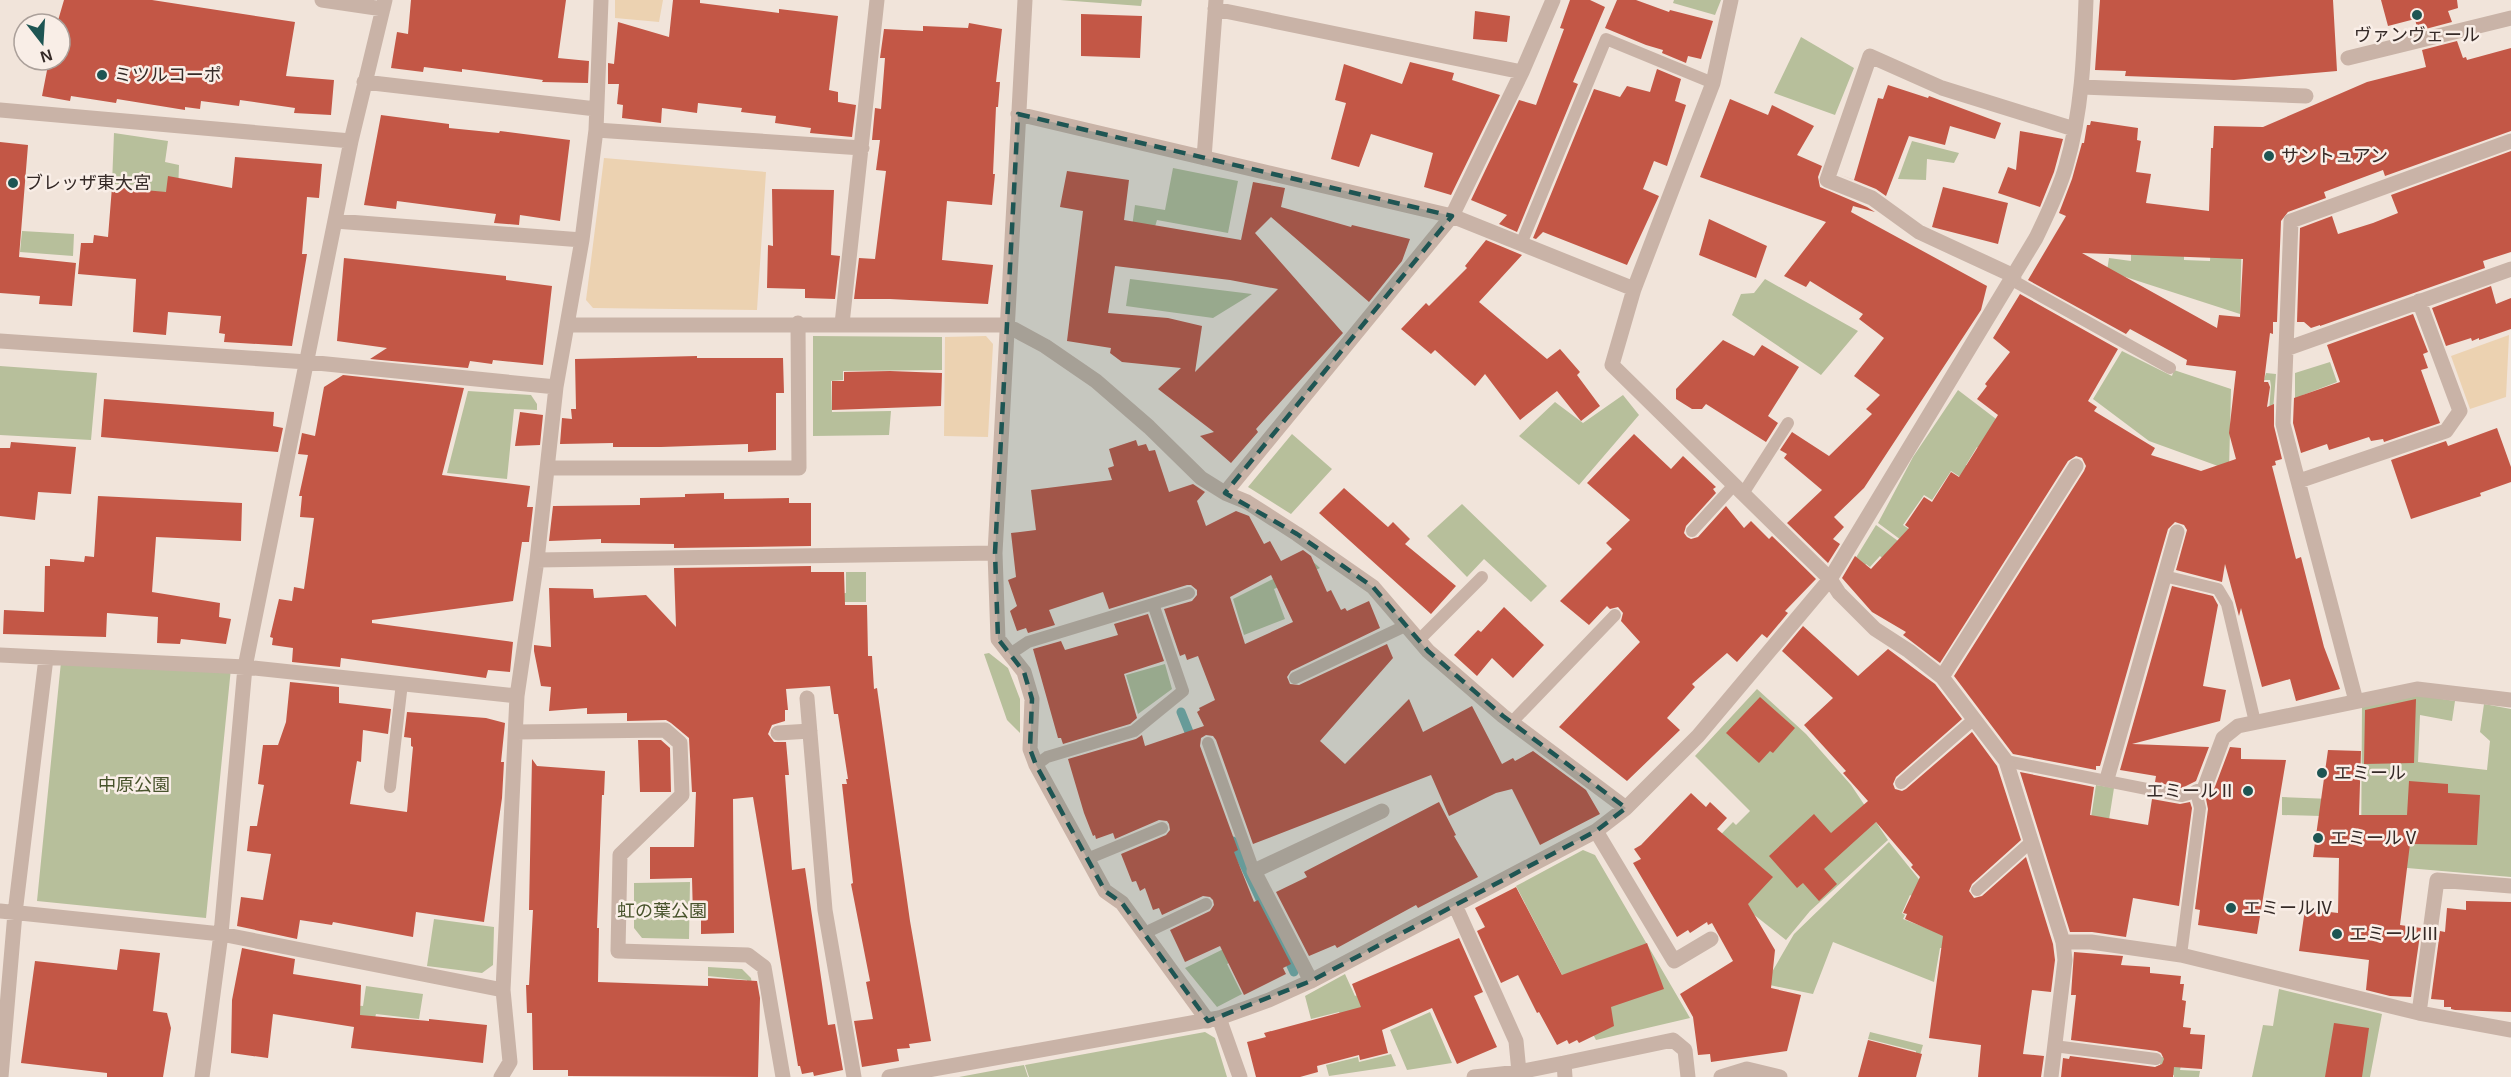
<svg xmlns="http://www.w3.org/2000/svg" width="2511" height="1077" font-family="Helvetica,'Noto Sans JP',sans-serif">
<rect width="100%" height="100%" fill="#f1e4da"/>
<path fill="#b7bf9b" d="M1060,0H1142L1141,6Z
M1674,0H1721L1715,15L1673,3Z
M1801,37L1854,68L1835,115L1774,93Z
M114,133L168,141L165,162L179,165L178,195L136,192V185L112,184Z
M1912,141L1959,153L1954,163L1927,159L1926,180L1898,179Z
M1173,168L1238,181L1228,233L1157,220L1154,230L1132,227L1135,205L1165,210Z
M2213,193L2242,227L2240,314L2107,271L2109,258L2131,261V252L2184,256V260L2210,261Z
M22,231L74,234L73,256L20,252Z
M1130,279L1252,294L1213,318L1126,306Z
M1765,279L1858,331L1821,375L1732,315L1741,294L1754,293Z
M813,336L942,337V370L843,371V380L831,381L832,412L891,411L889,435L813,436Z
M2122,351L2172,376L2174,370L2231,389L2229,470L2149,441L2093,399Z
M2330,362L2337,382L2303,395L2304,400L2295,426V373Z
M0,366L97,373L91,440L0,435Z
M2266,373L2276,374L2272,423H2268L2271,386L2270,380H2264Z
M1958,390L2017,435L2001,461L1977,447L1966,465L1977,472L1971,484L1951,471L1932,500L1924,495L1903,525L1943,552L1935,565L1878,523L1913,457Z
M468,391L531,395L537,404V410L514,409L507,479L447,473Z
M1623,395L1639,415L1579,485L1519,436L1555,402L1583,423Z
M1292,434L1332,469L1291,514L1248,487Z
M1462,504L1547,586L1531,602L1484,559L1467,577L1427,536Z
M1876,525L1912,551L1883,559L1880,556L1870,567L1866,564L1855,577L1849,569Z
M1311,560L1320,568L1274,589L1285,619L1244,635L1233,599Z
M846,572H866V602H833V594L846,593Z
M62,652L231,668L206,918L37,901Z
M989,653L1008,668L1020,699V733L1007,720L984,654Z
M1165,664L1172,689L1138,714L1126,675Z
M1757,689L1806,734L1851,785L1888,840L1810,911L1786,940L1691,865L1733,822L1736,825L1750,811L1695,756Z
M2417,695L2455,701L2452,721L2420,715L2418,762L2487,770L2490,741L2480,732L2484,704L2511,709V877L2361,864L2362,705Z
M2096,785L2114,788L2108,826L2090,824Z
M2282,797L2357,800L2356,817L2282,815Z
M1889,842L1926,888L1920,900L1910,895L1902,913L1905,915L1903,919L1947,936L1945,948H1940L1934,982L1833,942L1813,994L1765,984L1794,934Z
M1583,850L1595,855L1690,1018L1596,1040L1516,886Z
M690,882L689,939L642,938L634,928V883Z
M434,919L494,927L493,965L482,973L427,966Z
M1266,928L1272,941L1227,964L1242,994L1217,1007L1185,968Z
M708,967L742,969L751,978L756,1010L748,999L747,980L708,976Z
M1345,974L1355,996L1367,991L1374,1006L1341,1015L1339,1012L1311,1019L1305,996Z
M366,986L423,994L419,1019L376,1014L374,1022L350,1019L351,1005L363,1006Z
M2279,989L2382,1014L2370,1077H2252L2263,1025L2273,1026Z
M1430,1012L1452,1063L1407,1070L1390,1030Z
M1205,1032L1215,1038L1227,1077H1029L1025,1065Z
M1870,1032L1923,1045L1920,1055L1916,1054V1051L1868,1039Z
M1391,1054L1396,1066L1329,1076L1326,1065L1358,1057L1359,1062Z
M2161,1057L2169,1058L2181,1066L2180,1070L2200,1071L2199,1077H2174V1075L2160,1073L2133,1077L2160,1065Z
M1024,1065L1028,1077H959Z"/>
<path fill="#ecd2b1" d="M615,0H663L659,22L615,18Z
M604,158L766,172L757,310L593,308L586,300Z
M2509,335L2506,397L2470,409L2451,356Z
M986,336L993,344L988,437L944,436L945,337Z"/>
<g fill="none" stroke-linecap="round" stroke-linejoin="round">
<path stroke="#7aadaa" stroke-width="9" d="M1181,712L1193,742
M1233,841L1294,972"/>
</g>
<path fill="#c35746" fill-rule="evenodd" d="M64,0H152L295,22L286,76L334,80L331,115L294,113L295,108L240,100L239,106L201,101L200,109L185,107V110L117,99L116,103L71,96L70,101L42,96L49,60H60V24H57Z
M411,0H566L558,58L589,61L588,83L542,82L543,80L462,69V72L424,67L423,72L391,68L397,32L408,34Z
M673,0H700V3L779,13V9L838,16L829,90L838,92V102L856,105L852,137L810,133L811,128L775,123L776,116L741,112L742,108L698,103L697,113L662,108L661,123L622,118L623,105L617,104L619,84H608V63L614,64L618,22L669,37Z
M1570,0H1590L1605,7L1573,82L1578,84L1517,232L1499,224L1507,215L1471,200L1519,100L1536,105L1564,29L1560,28Z
M1617,0H1636L1669,12L1670,10L1713,21L1701,59L1688,56L1686,63L1662,53L1663,50L1646,45L1605,28Z
M2100,0H2333L2337,71L2234,80L2125,76L2126,71L2095,70Z
M2381,0H2457L2458,8L2448,11L2452,22L2418,31L2415,19L2388,26Z
M1475,11L1510,16L1507,42L1473,39Z
M1081,14L1142,16L1140,58L1081,56Z
M969,23L1002,29L996,82H1000L998,107H996L993,174H995L992,205L947,201L942,260L993,265L988,304L890,299H854L859,258L875,259L886,171L876,170L880,140H872L875,108L881,109L885,58H880L884,29L923,31V26L968,28Z
M2457,41L2463,58L2466,57L2467,60L2511,48V131L2385,176L2383,170L2324,192L2326,198L2288,212L2281,221L2277,322H2273V334L2270,333L2264,382H2268L2270,387L2267,407L2274,404V426L2282,459L2275,461L2276,465L2272,466L2296,559L2301,557L2324,647L2340,689L2296,701L2290,679L2262,687L2241,608L2239,616L2225,564L2222,582L2176,570L2187,530L2184,525L2175,522L2168,529L2100,766H2096V770L2013,754L1954,676L2084,471L2086,466L2082,458L2076,456L2068,461L1940,663L1903,635L1906,632L1872,612L1842,578L1855,556L1871,569L1909,528L1905,525L1924,497L1932,502L1951,472L1959,477L1998,415L1977,399L1987,386L1985,384L2010,352L1993,338L2020,294L2118,349L2088,401L2097,407L2094,411L2155,448L2151,455L2201,471L2236,459L2229,433L2236,371L2186,365L2187,360L2130,329L2126,334L2028,280L2066,216L2059,213L2072,179L2082,143H2084L2087,125H2090L2091,121L2138,128L2137,140L2141,141L2136,172L2151,174L2146,203L2209,211L2211,148H2213L2214,126L2263,127L2367,82L2426,67L2422,50ZM2082,253L2243,259L2240,317L2219,315L2217,328Z
M1410,62L1454,73L1452,80L1500,95L1451,195L1424,187L1433,153L1371,134L1359,167L1331,159L1346,103L1335,100L1344,64L1402,84Z
M1657,69L1681,79L1675,101L1686,105L1667,166L1654,161L1643,189L1659,196L1627,265L1543,232L1536,239L1533,238L1594,89L1620,97L1627,86L1650,92Z
M1888,85L1928,98L1929,96L2001,123L1995,139L1950,126L1945,145L1909,136L1886,196L1876,189L1839,174L1854,180L1878,98L1883,99Z
M1730,99L1768,115L1772,105L1814,126L1797,155L1822,166L1818,177L1820,187L1867,207L1875,212L1853,206L1851,212L1987,286L1981,310L1864,488L1834,517L1844,527L1833,539L1840,544L1828,563L1787,523L1822,490L1784,458L1787,454L1780,450L1792,432L1829,456L1872,414L1866,409L1880,395L1854,376L1884,338L1859,319L1863,314L1810,281L1806,287L1784,276L1826,222L1700,177Z
M381,115L449,124V128L499,133L500,131L570,140L560,221L520,215L519,225L494,223L496,214L397,201L396,209L364,205Z
M2020,131L2063,139L2054,172L2040,207L1998,193L2008,167L2016,170Z
M0,142L28,145L19,257L76,263L72,306L39,304L40,296L0,293Z
M2511,151V252L2483,261L2485,268L2320,326V325L2311,328L2304,322H2297L2300,228L2332,216L2338,234L2373,223L2398,213L2391,195Z
M235,157L322,164L319,198L307,197L302,254H307L292,346L224,342L225,334L219,333L221,316L168,312L166,335L133,332L136,279L78,274L81,243H93L94,235L108,237L112,187L166,192L168,176L232,188Z
M1067,171L1129,180L1124,220L1241,240L1253,182L1285,188L1281,207L1351,227L1352,225L1410,239L1402,261L1369,302L1271,217L1255,233L1343,333L1256,429L1258,432L1231,463L1200,436L1214,432L1158,389L1181,368L1122,362L1110,353L1111,348L1067,341L1083,211L1060,207ZM1115,266L1230,280L1278,289L1195,372L1202,326L1168,318L1108,313Z
M1943,187L2008,203L1998,244L1932,227Z
M772,189L834,190L831,255L840,256L835,299L805,298V289L767,288L768,245L773,246Z
M1709,219L1767,246L1756,278L1699,255Z
M1486,240L1522,255L1479,302L1547,359L1560,349L1580,372L1577,375L1600,406L1581,421L1557,391L1520,420L1485,374L1475,386L1435,350L1431,354L1401,329L1426,303L1429,306L1467,268L1465,266Z
M344,258L506,276V280L552,286L543,365L493,360L492,364L470,361L468,368L370,359L387,348L337,341Z
M2491,286L2496,304L2511,298V329L2479,340V338L2472,341L2471,338L2446,346L2432,308Z
M2413,314L2428,352L2423,354L2428,368L2421,370L2440,423L2384,442L2383,439L2371,441L2369,437L2329,450L2327,444L2301,453L2293,423L2294,398L2340,382L2327,345Z
M1723,340L1754,356L1762,345L1799,367L1768,416L1778,423L1766,442L1706,404L1702,409H1692L1676,399V389Z
M697,356V358H783L784,393H776V450L748,452V444L661,447H613V443L560,444L562,418L572,419L571,409H576L575,359Z
M890,371L942,373L941,406L832,410V381H844V372Z
M343,375L464,388L442,475L530,486L527,507H533L529,542H522L513,601L372,620V623L513,642L510,672L488,670L486,678L341,658L340,667L292,662L293,648L272,645L273,638L270,637L279,599L292,601L294,587L304,589L314,518L300,517L302,496H299L308,455L298,454L302,433L315,436L324,387Z
M104,399L274,412L273,426L283,428L278,452L101,437Z
M520,412L543,415L540,445L515,446Z
M2497,428L2511,467V482L2480,493L2481,496L2411,519L2391,460L2446,441L2448,446Z
M1634,434L1671,469L1683,456L1716,487L1713,489L1716,493L1686,526L1684,533L1687,537L1691,539L1698,537L1726,506L1744,528L1751,521L1769,539L1772,536L1816,579L1785,611L1788,613L1767,638L1762,634L1737,662L1727,653L1692,684L1695,687L1667,718L1680,730L1627,781L1559,727L1640,642L1621,621L1623,613L1618,607L1610,609L1607,606L1589,625L1560,601L1612,549L1606,543L1630,520L1587,483Z
M1136,440L1138,446L1146,444L1149,451L1155,450L1169,492L1193,484L1205,492L1197,501L1206,526L1236,511L1249,516L1264,544L1270,541L1281,561L1303,550L1311,556L1327,592L1331,590L1341,610L1345,608L1347,611L1369,601L1380,628L1291,671L1287,677L1290,684L1299,685L1387,644L1393,658L1320,741L1345,764L1409,699L1423,732L1472,706L1502,764L1513,758L1515,761L1533,751L1586,790L1600,814L1540,845L1512,789L1496,793L1449,816L1431,775L1253,844L1216,740L1213,736L1206,735L1201,738L1200,746L1238,850L1234,852L1254,902L1258,900L1291,964L1283,968L1286,974L1244,995L1220,946L1185,962L1170,930L1210,911L1214,905L1213,900L1210,897L1203,896L1162,915L1159,908L1153,910L1145,888L1140,891L1136,881L1132,882L1121,854L1166,835L1170,830L1169,824L1167,821L1159,820L1115,839L1113,833L1096,839L1095,835L1093,836L1084,813L1068,759L1136,739L1142,735L1145,746L1204,726L1197,712L1200,710L1199,708L1215,700L1198,656L1187,660L1185,654L1180,656L1164,609L1192,601L1197,595V590L1191,585H1187L1109,609L1103,592L1049,610L1055,625L1028,633L1026,628L1017,631L1010,611L1017,606L1008,580L1016,577L1011,533L1036,530L1031,490L1112,480L1108,468L1114,466L1109,449ZM1271,575L1293,622L1245,644L1230,597Z
M11,442L76,447L71,494L38,492L35,520L0,516V448H10Z
M1344,488L1388,527L1393,522L1410,539L1405,544L1456,586L1431,614L1319,513Z
M724,493V499L789,498V503H811V546L674,548V544L601,543V539L549,541L553,506L640,505V498L685,497V494Z
M98,496L242,503L241,541L156,537L152,592L220,603L219,617L231,619L226,644L181,639L180,644L157,643L158,617L107,613L106,637L3,634L4,610L44,612L45,566H50V559L84,562L85,556L94,557Z
M811,566V572H844L845,605H867L868,656H872L874,689L877,688L910,921L931,1041L909,1044L910,1048L897,1049L899,1061L862,1067L854,1021L873,1019L866,982L870,981L851,884L853,883L842,784H847L846,779H848L838,714H834L830,686L786,689L788,710H785V721L772,725L768,734L774,742H786L789,775H785L792,870L805,868L828,1025L835,1024L843,1070L814,1076L813,1072L802,1074L800,1066H798L753,797L733,799L734,933L701,934V917H693L692,878L650,879V847H694L696,792H692L689,738L671,723L666,720L627,721V713L587,714V708L549,711L551,687L541,686L534,651V645L551,647L549,588L593,589L594,598L646,595L676,627L674,568Z
M2172,586L2213,596L2218,605L2203,686L2226,690L2220,721L2132,744L2209,747L2196,781L2182,788L2155,782L2156,776L2120,770Z
M1504,607L1544,645L1513,678L1492,658L1477,676L1454,655L1478,630L1481,632Z
M1148,614L1164,661L1124,674L1137,718L1130,724L1063,744L1061,738H1058L1033,649L1061,641L1065,650L1118,635L1114,624Z
M1803,626L1858,676L1888,649L1935,684L1962,719L1896,777L1893,784L1895,789L1902,791L1906,789L1972,732L1997,766L2021,840L1972,884L1969,891L1974,898L1982,896L2026,857L2053,944L2055,960L2051,992L2032,990L2023,1054L2044,1056L2041,1077H1978L1981,1045L1929,1038L1943,936L1905,919L1907,914L1903,913L1920,877L1911,867L1913,865L1876,822L1824,869L1837,884L1819,901L1803,883L1797,888L1769,856L1814,814L1831,833L1868,801L1843,773L1846,771L1804,725L1833,698L1782,651Z
M290,682L339,687V703L391,709L388,734L363,730L361,762L357,761L350,804L407,812L413,747L411,746V738L404,737L407,712L486,718L505,723L501,762H504L502,798L484,922L416,912L413,937L333,922L332,925L300,920L297,939L237,926L241,897L263,900L271,854L247,851L250,826H257L264,785L258,784L263,745H278L286,722Z
M1760,697L1795,728L1773,753L1770,751L1759,763L1726,733Z
M2416,699L2414,763L2364,764L2365,710Z
M638,740H661L670,748L671,792H640Z
M2230,747L2241,748V759L2286,760L2257,934L2198,925L2200,910L2195,909L2208,809L2206,799L2213,792Z
M2328,750L2361,751L2359,815H2407L2409,781L2448,784V793L2480,795L2477,845L2410,844L2400,925L2421,928L2411,997L2390,996L2366,990L2369,960L2299,951L2305,909L2338,913L2339,858L2313,857Z
M532,759L537,766L605,771L604,795H602L597,928H599L598,982L708,986V978L757,981L760,998L758,1077L568,1076V1070H533L532,1013H527L526,985H529L533,910H529Z
M2020,772L2094,787L2090,815L2148,825L2152,799L2180,804L2190,802L2192,808L2179,906L2133,898L2126,937L2092,932H2070Z
M1691,793L1706,807L1710,802L1727,818L1717,829L1773,877L1748,904L1775,950L1771,988L1801,995L1787,1051L1711,1062L1710,1054L1698,1055L1693,1017L1680,994L1733,961L1712,923L1708,925L1707,922L1690,933L1688,930L1677,937L1633,863L1641,859L1634,849L1641,845Z
M1439,802L1456,835L1454,836L1478,877L1418,908L1416,905L1337,948L1335,945L1309,956L1276,892L1307,877L1304,872Z
M1516,887L1562,975L1647,943L1664,989L1611,1007L1614,1026L1579,1043L1577,1040L1569,1044L1567,1040L1557,1045L1539,1012L1537,1013L1518,975L1501,983L1477,931L1485,927L1475,908Z
M2466,901L2511,902V1012L2455,1010L2451,1009V1007H2444V1000L2431,999L2440,931L2445,932L2447,908L2466,910Z
M1459,938L1483,992L1474,996L1497,1047L1457,1064L1432,1008L1382,1030L1388,1053L1360,1060L1359,1055L1317,1066L1318,1072L1300,1077H1256L1247,1042L1266,1037L1264,1033L1361,1007L1352,984Z
M242,948L295,959L293,974L361,985L360,1015L429,1021V1019L487,1025L483,1063L351,1048L354,1027L273,1014L268,1058L231,1053L232,1000Z
M120,949L160,953L153,1011L167,1013L171,1028L163,1077H107V1073L21,1063L35,961L117,970Z
M2074,952L2123,956L2121,965L2150,967V973L2181,976L2180,984H2184L2182,1000L2186,1001L2183,1027L2191,1028L2190,1034L2205,1035L2202,1069L2174,1067L2173,1077H2061L2063,1058L2069,1059L2070,1056L2155,1067L2162,1064L2164,1059L2161,1053L2157,1051L2071,1040L2076,995H2071Z
M2334,1023L2369,1028L2362,1077H2325Z
M1868,1040L1922,1054L1916,1077H1858Z"/>
<g fill="none" stroke-linecap="round" stroke-linejoin="round">
<path stroke="#c9b3a7" stroke-width="12" d="M1521,244L1606,39L1713,83
M2012,280L2170,368
M1744,492L1788,423
M1692,531L1734,485
M2164,576L2218,589L2227,604L2255,722
M1418,641L1482,577
M1010,654L1028,642L1189,593
M1295,678L1405,626
M1512,722L1615,615
M1208,743L1254,871
M2006,761L2182,796L2196,792L2200,808L2181,955
M1036,765L1047,757L1134,731L1183,691L1153,604
M1901,783L1973,720
M390,787L402,683
M1087,859L1162,828
M1977,890L2032,841
M1146,935L1151,930L1206,904
M2054,1046L2156,1059"/>
<path stroke="#c9b3a7" stroke-width="15" d="M322,0L383,9
M1215,9L1522,72
M2348,58L2511,18
M364,82L596,109
M2082,87L2306,96
M0,110L351,141
M1018,114L1452,216L1634,289L1612,365L1830,579L1839,593L1875,629L1909,651L1942,677L2006,761L2063,942L2065,960L2051,1077
M596,130L862,148
M2511,141L2291,221L2286,349L2511,269
M1204,158L1216,0
M335,221L582,240
M2014,276L1919,232L1872,198L1827,180L1870,56L1942,88L2074,129
M1634,289L1713,83L1731,0
M842,324L877,0
M567,325H1006L1045,346L1096,381L1149,427L1201,478L1225,493L1247,502L1297,534L1373,587L1428,651L1503,716L1626,808
M0,341L307,362L556,387
M2286,349L2283,424L2356,701
M547,468H799L798,323
M2299,481L2446,431L2460,411L2419,301
M1225,493L1452,216L1522,72L1553,0
M995,553L998,639L1024,672L1032,699L1030,749L1036,765L1105,891L1122,903L1208,1021
M537,560L995,553L1025,0
M0,655L245,667L517,696
M1942,677L2076,466
M807,698L825,910L854,1077
M516,732L665,730L680,743L682,795L620,855L618,951L748,955L764,967L783,1077
M778,733L810,731
M2107,779L2177,532
M2196,792L2204,789L2223,738L2238,726L2417,689L2511,700
M1596,831L1674,961L1711,939
M1455,905L1516,1041L1519,1072
M0,911L221,934L503,990
M2063,942H2091L2181,955L2419,1013L2511,1030
M1311,981L1254,871L1382,811
M2419,1013L2437,880L2511,886
M1219,1018L1240,1077
M1564,1063L1673,1040L1685,1050L1688,1077
M1,1077L15,913L46,658
M202,1077L221,934L245,667L351,141L385,0
M501,1077L510,1062L503,990L517,696L537,560L556,387L582,240L596,130L601,0
M889,1077L1219,1018L1269,1000L1311,981L1596,831L1626,808L1698,736L1830,579L2036,238C2047,215 2059,191 2066,166C2082,112 2084,56 2086,0
M1474,1077L1519,1072L1564,1063L1565,1077
M1721,1077L1747,1069L1780,1077"/>
</g>
<path fill="#1e5553" fill-opacity="0.2" stroke="#1e5553" stroke-width="4.5" stroke-dasharray="12 8" stroke-linejoin="round" d="M1018,114L1452,216L1225,493L1297,534L1373,587L1428,651L1503,716L1626,808L1596,831L1311,981L1208,1021L1122,903L1105,891L1036,765L1030,749L1032,699L1024,672L998,639L995,553Z"/>
<g fill="#1e5553" stroke="#f9eee7" stroke-width="2">
<circle cx="2417" cy="15" r="6"/>
<circle cx="102" cy="75" r="6"/>
<circle cx="2269" cy="156" r="6"/>
<circle cx="13" cy="183" r="6"/>
<circle cx="2322" cy="773" r="6"/>
<circle cx="2248" cy="791" r="6"/>
<circle cx="2318" cy="838" r="6"/>
<circle cx="2231" cy="908" r="6"/>
<circle cx="2337" cy="934" r="6"/>
</g>
<g text-anchor="middle" dominant-baseline="central" stroke-width="5" stroke-linejoin="round" paint-order="stroke">
<g font-size="18" fill="#352a27" stroke="#f9eee7" text-anchor="start">
<text x="2417" y="35" text-anchor="middle">ヴァンヴェール</text>
<text x="114" y="75">ミツルコーポ</text>
<text x="2281" y="156">サントュアン</text>
<text x="25" y="183">ブレッザ東大宮</text>
<text x="2334" y="773">エミール</text>
<text x="2236" y="791" text-anchor="end">エミールⅡ</text>
<text x="2330" y="838">エミールⅤ</text>
<text x="2243" y="908">エミールⅣ</text>
<text x="2349" y="934">エミールⅢ</text>
</g>
<g font-size="18" fill="#48532c" stroke="#f9eee7">
<text x="134" y="785">中原公園</text>
<text x="662" y="911">虹の葉公園</text>
</g>
</g>
<g transform="translate(42 42) rotate(163)"><circle r="28" fill="#f9eee7" stroke="#aba09a" stroke-width="1.5"/>
<path d="M0-4.5L10 22L0 15L-10 22Z" fill="#1e5553"/>
<text y="-9" font-size="16" font-weight="bold" text-anchor="middle" fill="#352a27">N</text>
</g>
</svg>
